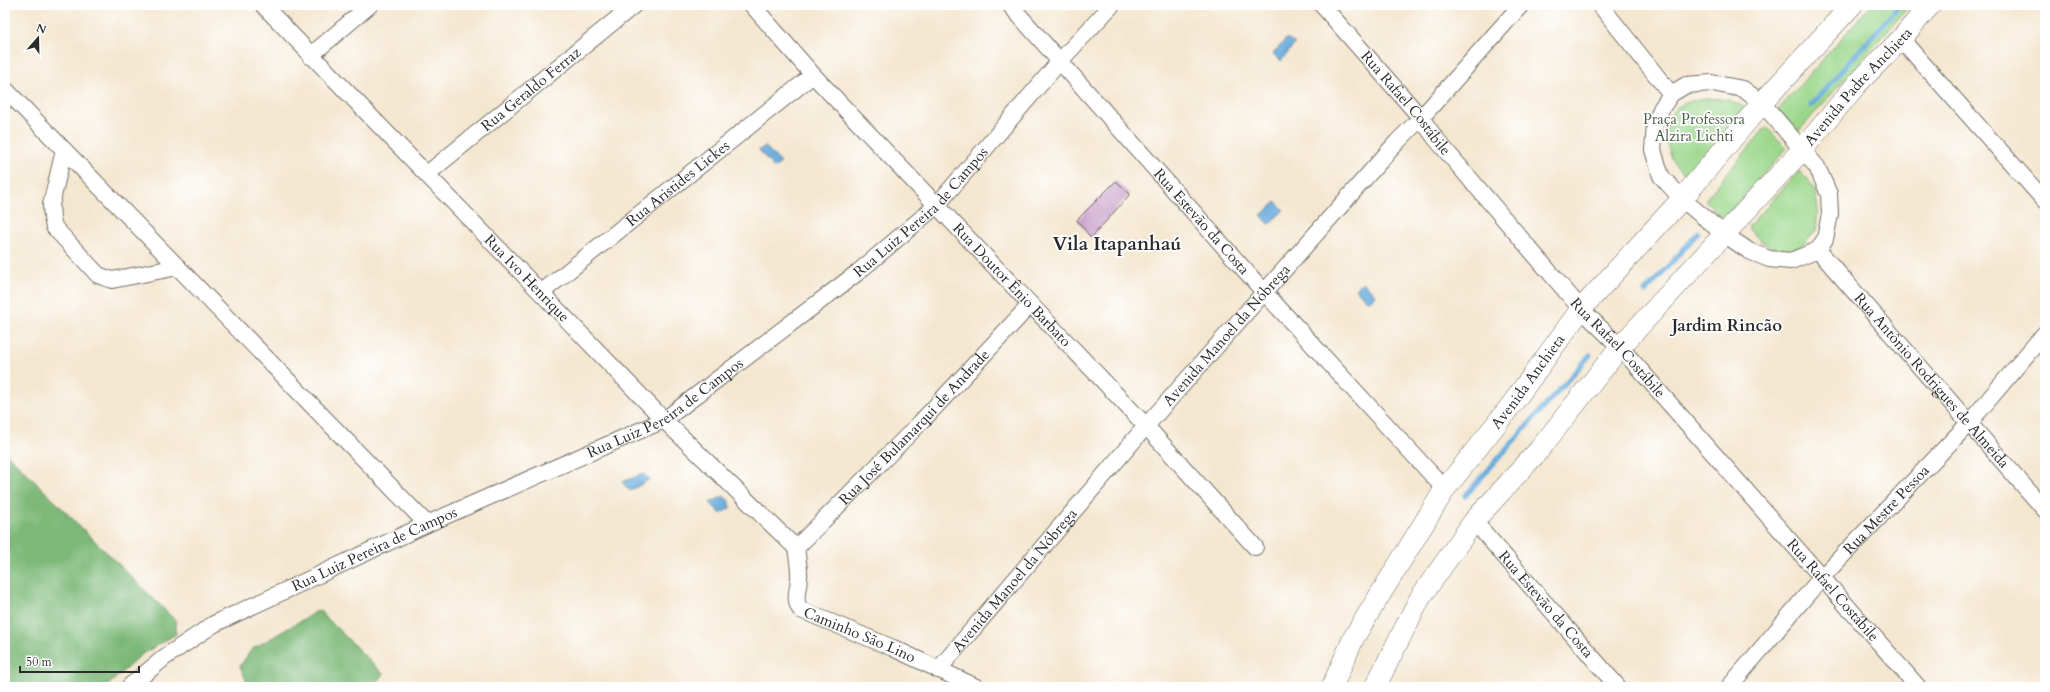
<svg xmlns="http://www.w3.org/2000/svg" width="2050" height="692" font-family="Cardo,serif">
<rect width="100%" height="100%" fill="#fff"/>
<filter id="ink" filterUnits="userSpaceOnUse"><feTurbulence type="fractalNoise" baseFrequency=".025" numOctaves="2"/><feDisplacementMap in="SourceGraphic" scale="8" xChannelSelector="R" yChannelSelector="G"/><feConvolveMatrix kernelMatrix="1 2 1 2 8 2 1 2 1" color-interpolation-filters="sRGB"/></filter>
<filter id="wash" filterUnits="userSpaceOnUse"><feTurbulence type="fractalNoise" baseFrequency=".012" numOctaves="4" result="noise"/><feDisplacementMap in="SourceGraphic" scale="16" xChannelSelector="R" yChannelSelector="G"/><feGaussianBlur stdDeviation="0.9" result="paint"/><feColorMatrix in="noise" values="0 0 0 0 0 0 0 0 0 0 0 0 0 0 0 0 0 1.4 0 .05"/><feComposite in="paint" operator="in"/></filter>
<g filter="url(#wash)">
<rect width="100%" height="100%" fill="#f4e7d0"/>
<path fill="#9bd78b" stroke="#63815b" d="M1871,5H1910L1798,132L1778,110Z
M1708,98L1729,100L1746,108L1687,176C1684,173 1680,170 1677,167C1666,152 1660,119 1678,107C1687,101 1698,99 1708,98Z
M1766,127L1787,148L1723,219L1705,200Z
M1799,171L1807,179L1815,191L1818,209L1816,231L1798,250C1770,251 1765,247 1748,227Z"/>
<path fill="#7cb877" stroke="#547251" d="M5,452L176,621V634L141,655L106,687H5Z
M319,610L383,674L373,687H249L240,666L251,650Z"/>
<path fill="#68abdc" stroke="#4a6b84" d="M1287,38L1295,44L1281,61L1273,54Z
M765,146L781,163L774,168L759,150Z
M1276,202L1284,210L1269,224L1261,215Z
M1363,282L1376,295L1369,302L1355,289Z
M643,474L650,479L630,491L622,482Z
M723,496L731,502L729,505L731,507L721,514L710,503Z"/>
<g fill="none" stroke-linecap="round" stroke-linejoin="round">
<path stroke="#68abdc" stroke-width="5" d="M1811,105L1900,5
M1645,292L1698,233
M1465,496L1590,355"/>
</g>
<g id="blocks">
<path fill="#c79cc8" d="M1116,181L1130,194L1091,238L1077,220Z"/>
</g>
</g>
<g filter="url(#ink)">
<use href="#blocks" fill-opacity="0" stroke="#716d65" stroke-width="1"/>
<g fill="none" stroke-linecap="round" stroke-linejoin="round">
<defs>
<g id="minor">
<path id="s1" d="M263,5L664,420L796,548"/>
<path id="s2" d="M752,5L813,75L1146,426L1255,547"/>
<path id="s3" d="M1010,5L1265,293L1445,489"/>
<path id="s4" d="M1322,5L1421,118L1436,139L1581,309L1620,347L1918,687"/>
<path d="M1600,5L1671,94"/>
<path d="M1901,39L2045,201"/>
<path d="M310,56L370,5"/>
<path d="M1712,83L1743,89L1762,103L1817,167L1829,194L1830,214L1825,239L1818,250L1791,261L1769,259L1749,251L1724,234L1682,199L1661,176L1653,150L1655,125L1661,109L1671,94L1686,85Z"/>
<path d="M5,89L427,524"/>
<path d="M64,150L51,205L52,218L54,227L64,238L98,275L112,280L178,267"/>
<path id="s5" d="M427,174L634,5"/>
<path id="s6" d="M1818,250L2045,510"/>
<path id="s7" d="M542,292L813,75"/>
<path id="s8" d="M1474,521L1618,687"/>
<path id="s9" d="M796,548L920,423L1030,305"/>
<path id="s10" d="M796,548C797,556 799,565 799,573C800,586 792,600 801,610L893,648L976,687"/>
<path id="s11" d="M938,670L1146,426L1397,142L1421,118L1521,5"/>
<path id="s12" d="M129,687L165,657L214,624L427,524L664,420L857,273L937,205L1060,61L1112,5"/>
<path id="s13" d="M1729,687L1822,577L1969,423L2045,333"/>
</g>
<g id="major">
<path id="s14" d="M1332,687L1354,637L1445,489L1512,404L1581,309L1682,199L1762,103L1852,5"/>
<path id="s15" d="M1375,687L1420,598L1474,521L1539,450L1620,347L1802,150L1857,84L1901,39L1930,5"/>
</g>
</defs>
<use href="#minor" stroke="#716d65" stroke-width="18"/>
<use href="#major" stroke="#716d65" stroke-width="22"/>
<use href="#minor" stroke="#fff" stroke-width="16"/>
<use href="#major" stroke="#fff" stroke-width="21"/>
</g>
</g>
<g text-anchor="middle" dominant-baseline="central" stroke-width="3.5" stroke-linejoin="round" paint-order="stroke">
<g font-size="15" fill="#2b2b2b" stroke="#fff">
<text stroke="none"><textPath href="#s15" startOffset="774">Avenida Padre Anchieta</textPath></text>
<text stroke="none"><textPath href="#s5" startOffset="134">Rua Geraldo Ferraz</textPath></text>
<text stroke="none"><textPath href="#s4" startOffset="129">Rua Rafael Costábile</textPath></text>
<text stroke="none"><textPath href="#s7" startOffset="174">Rua Aristides Lickes</textPath></text>
<text stroke="none"><textPath href="#s12" startOffset="931">Rua Luiz Pereira de Campos</textPath></text>
<text stroke="none"><textPath href="#s3" startOffset="289">Rua Estevão da Costa</textPath></text>
<text stroke="none"><textPath href="#s1" startOffset="380">Rua Ivo Henrique</textPath></text>
<text stroke="none"><textPath href="#s2" startOffset="382">Rua Doutor Ênio Barbato</textPath></text>
<text stroke="none"><textPath href="#s11" startOffset="442">Avenida Manoel da Nóbrega</textPath></text>
<text stroke="none"><textPath href="#s4" startOffset="453">Rua Rafael Costábile</textPath></text>
<text stroke="none"><textPath href="#s6" startOffset="173">Rua Antônio Rodrigues de Almeida</textPath></text>
<text stroke="none"><textPath href="#s14" startOffset="364">Avenida Anchieta</textPath></text>
<text stroke="none"><textPath href="#s12" startOffset="607">Rua Luiz Pereira de Campos</textPath></text>
<text stroke="none"><textPath href="#s9" startOffset="169">Rua José Bulamarqui de Andrade</textPath></text>
<text stroke="none"><textPath href="#s13" startOffset="237">Rua Mestre Pessoa</textPath></text>
<text stroke="none"><textPath href="#s12" startOffset="283">Rua Luiz Pereira de Campos</textPath></text>
<text stroke="none"><textPath href="#s11" startOffset="118">Avenida Manoel da Nóbrega</textPath></text>
<text stroke="none"><textPath href="#s4" startOffset="777">Rua Rafael Costábile</textPath></text>
<text stroke="none"><textPath href="#s8" startOffset="110">Rua Estevão da Costa</textPath></text>
<text stroke="none"><textPath href="#s10" startOffset="127">Caminho São Lino</textPath></text>
</g>
<g font-size="15" fill="#4d5f48" stroke="#fff">
<text x="1694" y="119">Praça Professora<tspan x="1694" dy="17">Alzira Lichti</tspan></text>
</g>
<g font-size="17" font-weight="bold" fill="#2b2b2b" stroke="#fff">
<text x="1727" y="325">Jardim Rincão</text>
</g>
<g font-size="19" font-weight="bold" fill="#2b2b2b" stroke="#fff">
<text x="1117" y="244">Vila Itapanhaú</text>
</g>
</g>
<rect width="2050" height="692" fill="none" stroke="#fff" stroke-width="20"/>
<g transform="translate(38 38) rotate(20)" stroke="#ffffff" stroke-width="3" paint-order="stroke">
<path d="M0-3L7 15L0 10L-7 15Z" fill="#2b2b2b"/>
<text y="-6" font-size="11" font-weight="bold" text-anchor="middle" fill="#2b2b2b">N</text>
</g>
<path d="M20 666v6h119v-6" fill="none" stroke="#2b2b2b" stroke-width="2"/>
<text x="26" y="666" font-size="12" fill="#2b2b2b" stroke="#ffffff" stroke-width="3" paint-order="stroke">50 m</text>
</svg>
